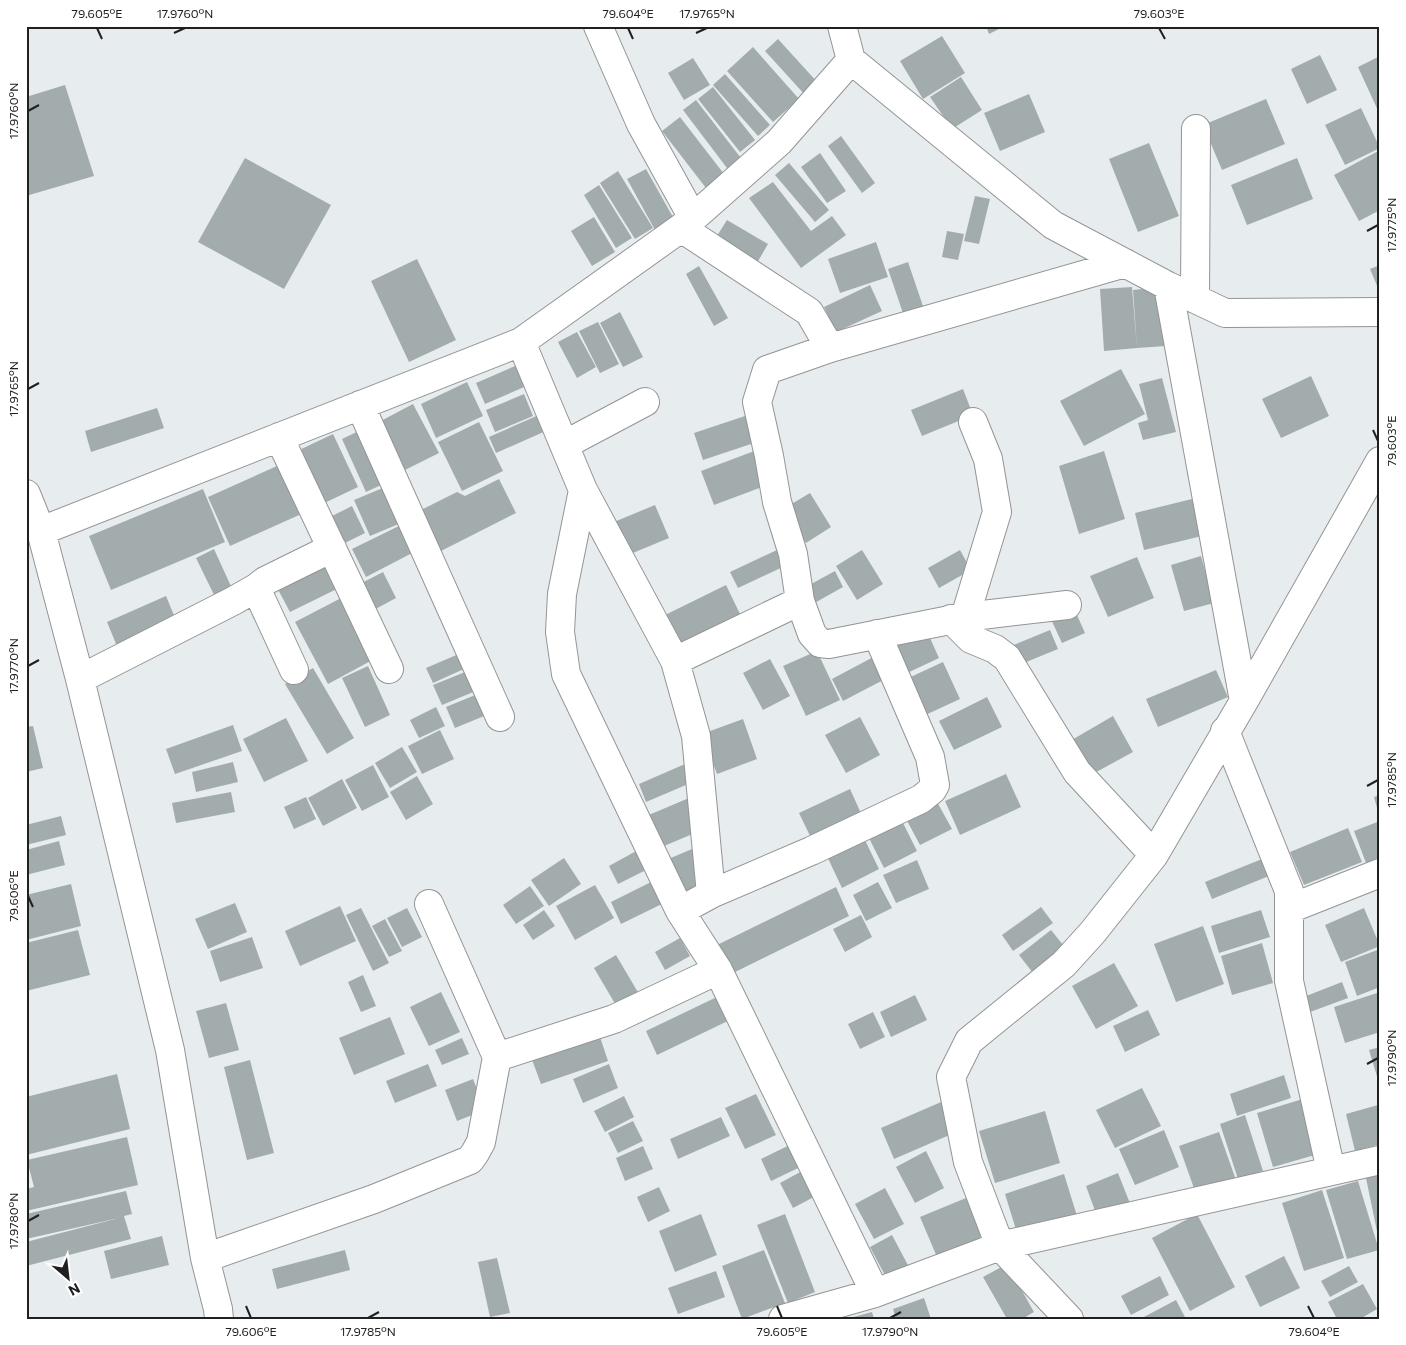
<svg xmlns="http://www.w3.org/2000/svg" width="1406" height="1345" font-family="Commissioner,sans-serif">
<rect width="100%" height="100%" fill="#e7ecef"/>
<path fill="#a3acad" d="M986,26H1005L989,34Z
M942,36L965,73L923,99L900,61Z
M778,39L819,84L806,96L765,51Z
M753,47L799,99L773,122L727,71Z
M1320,55L1337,90L1307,104L1291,69Z
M1378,57L1380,61V115L1358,67Z
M693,58L710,85L684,100L668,73Z
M725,74L770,125L758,136L713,85Z
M961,77L982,110L952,129L930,97Z
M65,85L94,176L26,196V97Z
M713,87L755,140L740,152L698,99Z
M1029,94L1045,132L1000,151L984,113Z
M1266,99L1285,144L1222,170L1203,125Z
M696,100L744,162L730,172L683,110Z
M1361,108L1380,148L1345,165L1325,125Z
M680,117L724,174L706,188L662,131Z
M841,136L875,183L862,193L828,146Z
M1149,143L1179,216L1138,232L1109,159Z
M1380,150V210L1359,221L1334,175Z
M820,153L846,191L827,203L801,167Z
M245,158L331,205L284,289L198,242Z
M1297,158L1313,199L1247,225L1231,185Z
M789,163L829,210L815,222L775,175Z
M646,169L674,219L655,230L627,179Z
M618,171L653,228L635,239L600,183Z
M773,182L811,231L832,216L846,235L801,268L749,198Z
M599,185L632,238L616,248L584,195Z
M975,196L990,199L979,244L964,241Z
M594,217L615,252L592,266L571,231Z
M727,220L768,244L757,263L715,239Z
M947,231L964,234L958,260L942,257Z
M876,242L888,277L840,293L828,259Z
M417,259L456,340L409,362L371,281Z
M908,262L926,315L906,322L888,269Z
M1380,265V293L1370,269Z
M699,266L728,318L714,326L686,274Z
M870,285L882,311L836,332L824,307Z
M1132,287L1137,348L1104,351L1100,289Z
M1161,287L1166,346L1137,348L1133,290Z
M620,312L643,357L623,367L600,323Z
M598,322L619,364L600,373L579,331Z
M577,332L596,367L577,378L558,342Z
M522,363L531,384L485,404L476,383Z
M1121,369L1145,414L1084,446L1060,401Z
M1311,376L1329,416L1281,438L1262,399Z
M1162,378L1176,432L1143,440L1138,423L1148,420L1139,384Z
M467,382L483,416L436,438L421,404Z
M963,389L973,415L922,436L911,410Z
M524,394L533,416L495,432L486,410Z
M413,404L439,453L401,472L377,423Z
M157,408L164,428L91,452L85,431Z
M541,414L548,430L496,453L489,437Z
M751,414L760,441L703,460L694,433Z
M479,422L503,471L462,491L438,442Z
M365,428L390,481L366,492L342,439Z
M333,434L358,487L318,506L293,453Z
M757,450L770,484L714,505L701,471Z
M1104,451L1125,519L1079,534L1059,466Z
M286,462L308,511L230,546L208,497Z
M499,479L516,513L441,551L421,510L457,492L465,496Z
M385,487L401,523L370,536L354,500Z
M203,489L225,542L111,590L89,536Z
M810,493L831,527L806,543L785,508Z
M1192,499L1202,536L1144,550L1135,513Z
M655,505L669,538L628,555L614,522Z
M352,506L365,533L337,547L324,520Z
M403,524L416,551L366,577L352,549Z
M214,549L235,595L218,603L196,558Z
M777,550L785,566L738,588L730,572Z
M862,550L883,584L857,600L836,566Z
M960,550L971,570L939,588L928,568Z
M331,553L347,584L290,612L274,582Z
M1201,556L1214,603L1184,611L1171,565Z
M1137,557L1154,598L1108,617L1090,576Z
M835,571L843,587L811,605L802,589Z
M383,572L396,598L370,612L356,586Z
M726,585L741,616L676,647L661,617Z
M166,596L178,625L119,651L107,622Z
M345,596L378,657L328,684L295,622Z
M1073,606L1085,633L1062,643L1050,617Z
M925,627L939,658L903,675L888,642Z
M1050,630L1058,649L1019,665L1011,646Z
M468,650L475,664L433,683L426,668Z
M817,651L840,700L806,716L783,666Z
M879,654L891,676L843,701L832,679Z
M770,659L790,696L763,710L743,673Z
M943,662L960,699L921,717L904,680Z
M368,666L390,715L365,727L342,678Z
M313,668L354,738L327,754L285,684Z
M475,668L483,688L442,705L433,685Z
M1216,670L1228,697L1158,727L1146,699Z
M480,693L489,714L455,728L446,707Z
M987,697L1002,727L954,750L939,721Z
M436,707L445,726L419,738L410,720Z
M1113,716L1133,752L1089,776L1070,741Z
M860,717L880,755L846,773L825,735Z
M286,718L308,761L264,782L243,739Z
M743,719L757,759L717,774L702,734Z
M233,725L242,751L175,774L166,749Z
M33,726L43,768L26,772V727Z
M440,730L454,759L422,774L408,746Z
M402,747L417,772L390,788L375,763Z
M233,762L238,782L196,792L192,772Z
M685,764L693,782L646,802L639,784Z
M373,765L389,797L362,811L345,780Z
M1006,774L1021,807L960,835L945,801Z
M417,776L433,804L406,820L390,792Z
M342,779L357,808L323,826L308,798Z
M850,789L864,820L814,844L799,813Z
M231,792L235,812L176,823L172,803Z
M1380,795V814L1379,815L1374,797Z
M306,797L316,819L294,829L284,807Z
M689,798L702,830L657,849L644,817Z
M936,800L952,829L920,845L905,817Z
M61,816L66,835L26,845V825Z
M901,819L917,851L884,868L868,836Z
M1380,821V857L1366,863L1354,831Z
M1348,828L1362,862L1304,885L1290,852Z
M862,834L879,869L842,888L825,852Z
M59,841L65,865L26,875V850Z
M692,849L706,884L680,895L666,860Z
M638,850L648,869L618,884L609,866Z
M564,858L581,884L549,906L531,880Z
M1262,859L1269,876L1212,899L1205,882Z
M917,860L929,889L896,903L883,875Z
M657,879L668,901L621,924L611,902Z
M878,882L892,908L866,921L853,895Z
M71,884L81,926L26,940V895Z
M595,885L614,918L575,940L556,906Z
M530,886L544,906L516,924L503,905Z
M836,887L849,916L729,975L715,946Z
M235,903L247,932L208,949L195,919Z
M340,906L356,941L300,966L285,931Z
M1041,907L1053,923L1013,951L1002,935Z
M361,908L389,963L373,971L346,915Z
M407,908L422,937L402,947L387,918Z
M1364,908L1380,946L1341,962L1325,925Z
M544,910L555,926L533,940L523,925Z
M1261,910L1270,937L1219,953L1211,926Z
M861,915L872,937L845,952L833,929Z
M385,919L402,951L389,957L372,926Z
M1203,926L1224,984L1176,1002L1154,944Z
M78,930L90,975L26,991V943Z
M1051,930L1072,956L1040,982L1019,955Z
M252,937L263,968L220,982L210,951Z
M680,938L690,956L665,970L655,952Z
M1262,943L1273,983L1232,995L1221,956Z
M1380,949V987L1357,996L1345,962Z
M616,955L639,994L617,1007L594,968Z
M1114,963L1138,1006L1096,1029L1072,986Z
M363,975L376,1006L361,1012L348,982Z
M1342,982L1348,998L1302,1015L1296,1000Z
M441,992L460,1032L429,1046L410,1007Z
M1380,992V1032L1345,1043L1334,1007Z
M721,995L732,1019L657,1055L646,1031Z
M915,995L927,1020L891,1037L880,1012Z
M226,1003L239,1050L209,1058L196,1011Z
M1148,1010L1160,1035L1125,1052L1113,1026Z
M873,1012L885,1037L860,1049L848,1024Z
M390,1017L405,1054L354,1075L339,1038Z
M599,1034L608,1061L541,1084L531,1057Z
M462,1038L469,1054L442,1065L435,1050Z
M1380,1047V1083H1379L1369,1050Z
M250,1060L274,1153L247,1160L224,1067Z
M428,1064L437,1086L395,1103L386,1081Z
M609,1064L618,1088L583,1103L573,1079Z
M117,1074L130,1129L26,1155V1097Z
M1284,1075L1291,1098L1237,1116L1230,1094Z
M473,1079L485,1110L457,1121L445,1090Z
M1142,1088L1161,1126L1115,1148L1096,1110Z
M756,1094L776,1135L745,1149L725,1108Z
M624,1096L634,1117L605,1132L594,1111Z
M955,1096L968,1127L894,1159L881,1128Z
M1306,1098L1322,1153L1273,1167L1257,1113Z
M1378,1105L1380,1114V1144L1355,1151L1346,1114Z
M1045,1111L1060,1163L995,1183L979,1131Z
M1245,1115L1263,1171L1238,1179L1220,1124Z
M721,1117L730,1136L678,1159L670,1139Z
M633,1121L643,1141L618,1153L608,1133Z
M1164,1130L1179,1167L1135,1185L1119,1149Z
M1219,1132L1236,1180L1196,1194L1179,1146Z
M127,1137L138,1185L26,1211V1189L34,1187L27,1160Z
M804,1138L815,1160L771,1181L761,1159Z
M643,1146L653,1169L625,1181L616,1158Z
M926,1151L944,1188L915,1203L896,1167Z
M815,1164L829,1189L793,1208L780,1183Z
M1118,1173L1131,1206L1098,1219L1086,1186Z
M1064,1174L1077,1216L1018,1236L1005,1194Z
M1380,1175V1241H1379L1366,1178Z
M1358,1181L1379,1250L1347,1259L1326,1190Z
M659,1187L670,1211L648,1222L637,1197Z
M885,1188L904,1224L874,1239L855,1204Z
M1322,1190L1344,1258L1304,1271L1282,1203Z
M126,1191L132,1214L124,1216L131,1239L26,1266V1242L119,1218L26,1239V1214Z
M966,1198L982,1237L937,1257L920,1217Z
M701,1214L717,1255L675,1272L659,1231Z
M785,1214L815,1292L788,1303L757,1225Z
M1197,1214L1235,1287L1190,1311L1152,1238Z
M892,1235L910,1269L888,1281L870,1247Z
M162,1236L169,1265L111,1279L104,1251Z
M345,1250L350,1270L277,1289L272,1269Z
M764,1250L785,1303L742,1319L722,1266Z
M1284,1256L1300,1288L1260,1307L1245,1276Z
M497,1258L510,1313L490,1317L478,1262Z
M1007,1264L1034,1312L1022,1319H1007L983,1277Z
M1349,1266L1358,1282L1330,1297L1321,1281Z
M716,1271L725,1297L678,1314L668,1288Z
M1160,1276L1169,1295L1131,1315L1121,1296Z
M1363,1284L1377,1309L1360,1319H1337L1328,1302Z
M924,1298L931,1319H896L893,1309Z
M1176,1300L1186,1319H1140Z
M872,1312L874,1319H851L850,1318Z"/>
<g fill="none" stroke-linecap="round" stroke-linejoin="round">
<defs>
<path id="street" d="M598,26L641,124L693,218
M842,26L851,60
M681,228L809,312L830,348
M1168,286L1244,701
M1195,299L1196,129
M521,342L583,490L562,594L560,632L566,674L680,911L718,970L875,1293
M360,405L500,717
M279,437L389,669
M564,445L645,402
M583,490L675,661L696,736L711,894
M26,494L41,531L521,342L681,228L693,218L779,142L851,60L1053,225L1168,286L1225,313L1380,312
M41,531L80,679L170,1050L205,1258L218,1309L219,1319
M256,588L294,670
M800,601L812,634L820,643L829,644L965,617L1067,605
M965,617L997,512L988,459L973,422
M951,619L971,639L995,649L1007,658L1077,772L1154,855
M675,661L800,601L793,554L777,502L769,456L757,402L767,370L830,348L1125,263
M80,679L233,601L256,588L265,581L332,548
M1225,731L1289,891V981L1331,1171
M429,904L497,1057
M1289,909L1380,873
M680,911L711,894L811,851L921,799L932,790L935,785L930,757L877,634
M205,1258L374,1199L470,1160L475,1153L481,1142L497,1057L614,1019L718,970
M783,1319L875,1293L1000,1246L1380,1160
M1069,1319L1000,1246L968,1162L951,1077L969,1041L1064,964L1093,932L1154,855L1244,701L1380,461"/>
</defs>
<use href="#street" stroke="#949494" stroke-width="30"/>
<use href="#street" stroke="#fff" stroke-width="28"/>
</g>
<path fill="none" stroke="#202020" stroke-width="2" d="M97,28L102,39M628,28L633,39M1159,28L1165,39M174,33L185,28M696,33L707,28M28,111L39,105M1367,231L1378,225M28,389L39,383M1373,430L1378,441M28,666L39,660M1367,786L1378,780M28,896L33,907M1367,1064L1378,1058M28,1221L39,1215M246,1306L251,1318M777,1306L782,1318M1308,1306L1314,1318M368,1318L379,1312M890,1318L901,1312"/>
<rect width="1406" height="1345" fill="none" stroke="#ffffff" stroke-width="55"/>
<g transform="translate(68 1278) rotate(152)" stroke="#ffffff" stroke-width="4" paint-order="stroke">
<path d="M0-4L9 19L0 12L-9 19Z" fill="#202020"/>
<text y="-8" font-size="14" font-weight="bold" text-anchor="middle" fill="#202020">N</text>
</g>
<rect x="28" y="28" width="1350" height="1290" fill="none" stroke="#202020" stroke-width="2"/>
<g font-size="12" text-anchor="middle" fill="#202020">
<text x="97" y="18">79.605°E</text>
<text x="185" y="18">17.9760°N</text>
<text x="628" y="18">79.604°E</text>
<text x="707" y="18">17.9765°N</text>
<text x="1159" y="18">79.603°E</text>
<text transform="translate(14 111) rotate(-90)" y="4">17.9760°N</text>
<text transform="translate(1392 225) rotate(-90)" y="4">17.9775°N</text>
<text transform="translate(14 389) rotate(-90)" y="4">17.9765°N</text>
<text transform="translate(1392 441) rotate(-90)" y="4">79.603°E</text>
<text transform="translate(14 666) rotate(-90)" y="4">17.9770°N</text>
<text transform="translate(1392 780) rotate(-90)" y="4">17.9785°N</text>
<text transform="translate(14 896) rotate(-90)" y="4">79.606°E</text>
<text transform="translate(1392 1058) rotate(-90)" y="4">17.9790°N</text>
<text transform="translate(14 1221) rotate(-90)" y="4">17.9780°N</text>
<text x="251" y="1336">79.606°E</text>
<text x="368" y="1336">17.9785°N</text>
<text x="782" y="1336">79.605°E</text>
<text x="890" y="1336">17.9790°N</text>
<text x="1314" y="1336">79.604°E</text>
</g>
</svg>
